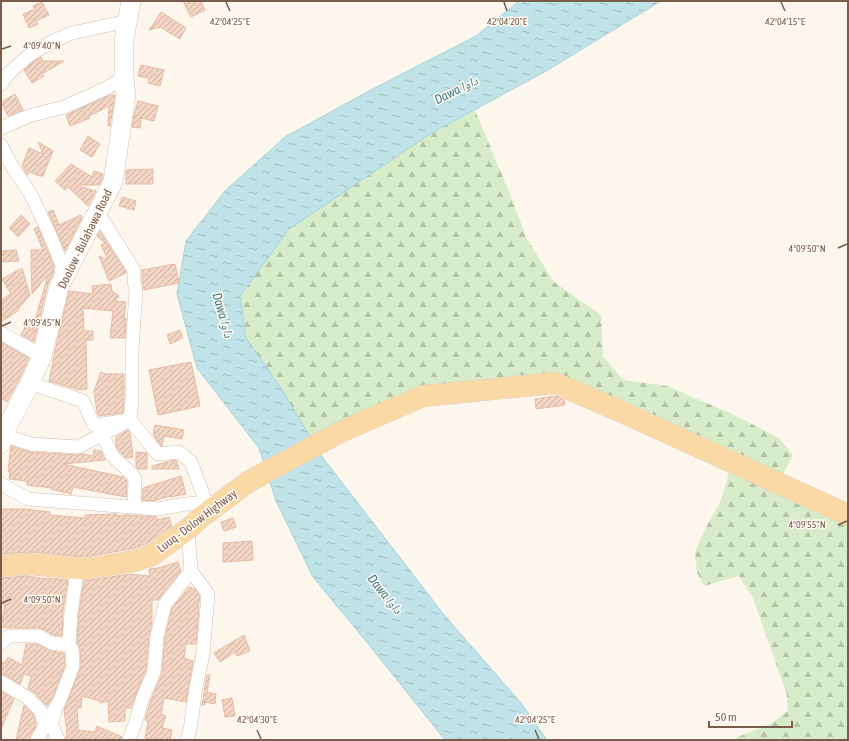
<svg xmlns="http://www.w3.org/2000/svg" width="849" height="741" font-family="'Asap Condensed','Noto Naskh Arabic',sans-serif">
<defs>
<pattern id="forest-firs" width="22" height="20" patternUnits="userSpaceOnUse"><rect width="22" height="20" fill="#d8ecc9"/><path d="M5 1l3.5 6h-7zM16 11l3.5 6h-7z" fill="#b4c2a5"/></pattern>
<pattern id="water-ripples" width="26" height="14" patternUnits="userSpaceOnUse"><rect width="26" height="14" fill="#bfe3e8"/><path d="M2 4q2-2 4 0t4 0M15 11q2-2 4 0t4 0" fill="none" stroke="#a0bbbe"/></pattern>
<pattern id="building-hatch" width="6" height="6" patternUnits="userSpaceOnUse"><rect width="6" height="6" fill="#f3d5c3"/><path d="M-1 1l2-2M0 6l6-6M5 7l2-2" fill="none" stroke="#cab0a1"/></pattern>
</defs>
<rect width="100%" height="100%" fill="#fdf6ec"/>
<path fill="url(#forest-firs)" d="M475,110L510,194L527,239L554,282L601,315L603,357L624,380L667,386L730,413L779,438L793,455L777,485L848,517V740H731L772,723L788,711L787,695L753,598L739,576L704,586L697,572L695,552L705,529L721,501L731,465L553,385L424,398L315,446L279,385L246,338L240,296L288,229L430,134Z"/>
<path fill="url(#water-ripples)" stroke="#a5d3da" d="M519,1H661L546,71L430,134L289,229L240,296L246,338L279,385L323,458L445,616L521,703L547,740H445L374,651L313,577L276,501L259,448L197,368L177,294L186,241L225,191L285,137L369,91L476,36Z"/>
<path fill="url(#building-hatch)" stroke="#e6bba3" d="M183,1H201L205,10L191,17Z
M42,2L49,15L36,21L38,24L29,28L23,14L35,9L33,6Z
M161,12L186,28L180,39L160,27L149,30Z
M41,57L43,61H64L42,74L44,76L32,83L24,70L33,62Z
M141,65L164,70L160,86L148,83L149,78L138,76Z
M15,94L23,110L8,116L1,102Z
M110,95H115L110,126H108L109,106L89,116L90,118L70,126L66,115Z
M138,101L158,106L154,121L141,118L140,128L132,127L134,115Z
M88,136L100,144L92,157L80,150Z
M38,142L53,151L43,176H39L30,172L27,175L22,166L29,148L43,154Z
M71,164L92,177L94,171L103,174L102,179L99,185H78V186L96,191L88,206L68,187L65,190L55,181Z
M153,169V184H126V170Z
M122,197L136,201L134,210L119,206Z
M53,210L59,225L81,215L82,218L65,251L48,212Z
M21,215L30,224L18,237L9,228Z
M38,227L54,266L53,274L48,284L34,342L21,335L27,323L32,331L48,275L32,294L31,262L36,259L31,260V250H43L34,229Z
M100,231L126,272V273L109,281L99,256L108,260L101,245L105,243L97,236Z
M16,250L19,261L1,262V251Z
M175,264L179,283L144,290L142,280V270Z
M22,268L30,295L18,309L19,310L1,322V300L11,294L2,279Z
M111,284L112,291L119,296L115,301L126,302L124,318H126L125,338H110L113,311L83,308L84,331H93V340H86L87,389L79,390L49,381L55,351L69,291L93,294L92,286Z
M180,330L183,338L170,344L167,335Z
M1,342L29,358L20,378L7,402L1,398Z
M191,362L200,406L158,415L149,370Z
M101,372L106,374H124V401L123,413L99,416L97,412L94,391Z
M556,396L564,400L565,405L536,409L535,399Z
M155,425L184,430L182,439L164,436L162,446H161L154,436V433H153Z
M128,430L130,433L133,457L126,458L119,451L116,446V437Z
M11,446L30,452L77,455L82,454L93,456L94,450L101,451L105,460L63,464L123,477L127,481L126,497L73,487L71,494L51,489L52,488L27,485V481L9,479L10,472L8,471Z
M136,452L147,453V469H138L136,467Z
M176,460L179,469H152V466L170,461Z
M181,476L186,494L170,497V496L153,501L142,500L143,488Z
M1,509H25L50,512V515L85,518V515L115,514H117V516L126,515L157,517V520L169,517L172,526L146,544L131,549L84,557L31,552L1,554L2,522H1Z
M233,518L236,527L224,531L221,522Z
M252,541L253,560L223,562V543Z
M178,562L181,571L158,600H152V622L149,635L146,670L136,694L131,708H125V721L109,722L108,701L100,703V701L82,696L81,708H77L78,724V730L95,732L97,726L122,737L121,740H66L67,726H66L64,709L67,703L81,666L80,649L77,643L79,612L84,581L130,574L150,576L149,569L158,568Z
M27,576L47,579V578L68,580L63,610L62,636L54,635L43,629L39,628H9L1,627L5,604H1V578Z
M189,587L195,589L200,596L199,603L198,605L199,606L196,644H186L184,658L193,661L186,702L164,698L161,714L166,716L162,728L172,730L170,740H158L145,738L148,722L145,720L151,700L162,673L165,637L172,608Z
M244,635L250,651L237,656L235,652L220,662L214,653Z
M26,644H37L50,651L64,653L65,665L53,697L47,706L34,692L28,689L31,676L24,674L20,684L5,675L1,674V662L5,663L8,657L22,665Z
M207,675H210L207,692L216,694L215,704L205,702V705H202Z
M1,691L14,699L1,729Z
M232,698L235,716L225,717L222,700Z
M24,705L33,714L36,723V726L30,736L29,740H16Z"/>
<g fill="none" stroke-linecap="round" stroke-linejoin="round">
<defs>
<path id="minor" d="M1,84L8,74L28,56L51,42L72,33L128,21
M1,128L29,116L64,107L107,88L124,77
M1,145L13,168L30,193L50,235L62,265L61,278
M1,333L42,356
M30,383L83,401L94,425L130,420L158,454L179,452L191,462L206,502
M3,435L31,444L78,447L130,420L132,401V349L136,292L134,281V270L98,213
M103,435L112,456L131,473L135,479L134,507
M1,484L28,499L157,509L186,504L206,502L215,503
M1,643L9,636H39L51,643L69,645
M1,682L28,698L40,710L46,725
M55,713L51,723L58,740
M37,740L60,700L73,666L72,649L69,645L71,611L78,568
M129,740L136,721L143,697L154,672L157,636L165,604L191,571L188,529
M187,740L190,730L196,687L203,654L208,594L191,571"/>
<path id="secondary" d="M1,443L3,435L30,383L42,356L59,287L113,182L126,95L124,77V40L131,1"/>
<path id="primary" d="M1,566L30,564L84,569L134,561L152,555L188,529L200,518L248,482L338,433L423,396L555,383L624,413L848,515"/>
</defs>
<use href="#minor" stroke="#d1beb0" stroke-width="14"/>
<use href="#secondary" stroke="#d6c0b0" stroke-width="20"/>
<use href="#primary" stroke="#dad1cd" stroke-width="22"/>
<use href="#minor" stroke="#fff" stroke-width="13"/>
<use href="#secondary" stroke="#fff" stroke-width="19"/>
<use href="#primary" stroke="#fbd9a5" stroke-width="21"/>
</g>
<path fill="none" stroke="#7a5c4d" stroke-width="1.5" d="M226,2L230,11M504,2L507,11M781,2L785,11M2,49L11,46M838,248L847,244M2,326L11,322M838,525L847,521M2,603L11,599M257,730L261,739M535,730L539,739"/>
<g text-anchor="middle" dominant-baseline="central" stroke-width="3" stroke-linejoin="round" paint-order="stroke">
<g font-size="12" fill="#7a5c4d" stroke="#fffaf3">
<text transform="translate(85 239) rotate(-64)">Doolow - Bulahawa Road</text>
<text transform="translate(197 521) rotate(-37)">Luuq - Dolow Highway</text>
</g>
<g font-size="13" font-style="italic" fill="#437c86" stroke="#fffaf3">
<text transform="translate(456 90) rotate(-27)">Dawa داوا</text>
<text transform="translate(223 315) rotate(74)">Dawa داوا</text>
<text transform="translate(385 594) rotate(51)">Dawa داوا</text>
</g>
</g>
<g font-size="10" text-anchor="middle" fill="#7a5c4d" stroke="#fffaf3" stroke-width="3" stroke-linejoin="round" paint-order="stroke">
<text x="230" y="25">42°04'25"E</text>
<text x="507" y="25">42°04'20"E</text>
<text x="785" y="25">42°04'15"E</text>
<text x="42" y="49">4°09'40"N</text>
<text x="807" y="252">4°09'50"N</text>
<text x="42" y="326">4°09'45"N</text>
<text x="807" y="528">4°09'55"N</text>
<text x="42" y="603">4°09'50"N</text>
<text x="257" y="723">42°04'30"E</text>
<text x="535" y="723">42°04'25"E</text>
</g>
<rect width="849" height="741" fill="none" stroke="#7a5c4d" stroke-width="4"/>
<path d="M709 721v6h83v-6" fill="none" stroke="#7a5c4d" stroke-width="2"/>
<text x="715" y="721" font-size="12" fill="#7a5c4d" stroke="#fffaf3" stroke-width="3" paint-order="stroke">50 m</text>
</svg>
